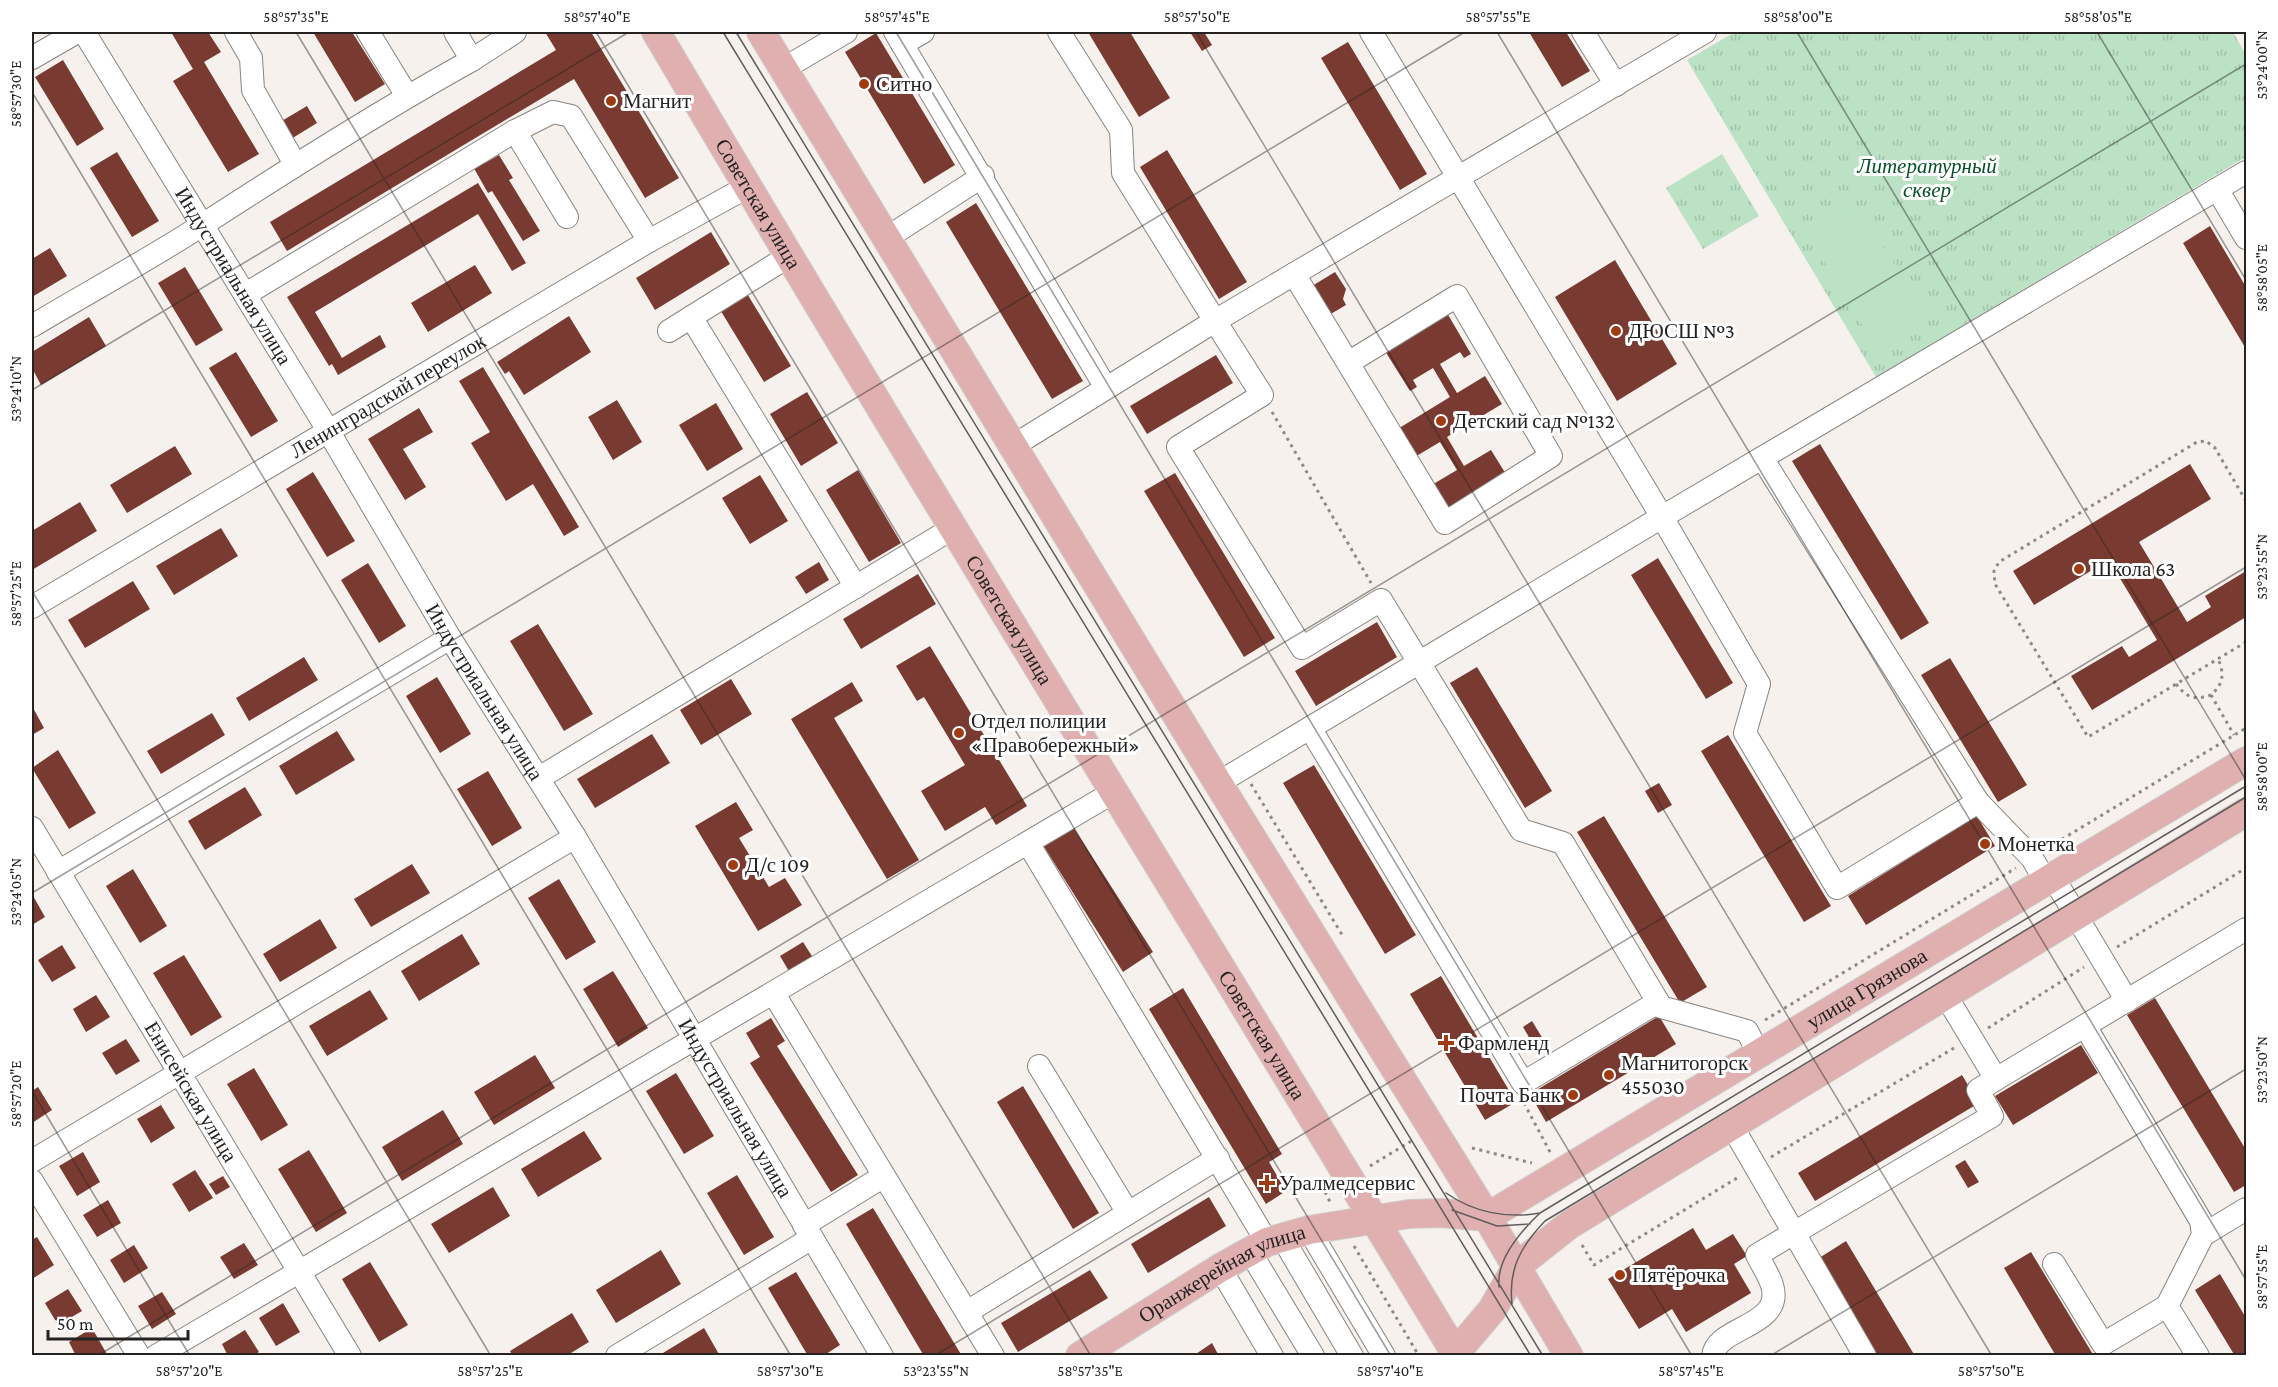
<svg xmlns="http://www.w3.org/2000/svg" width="2278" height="1387" font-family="'Crimson Pro',serif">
<defs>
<pattern id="grass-tufts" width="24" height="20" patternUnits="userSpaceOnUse" patternTransform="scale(1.5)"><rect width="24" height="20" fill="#bbe2c5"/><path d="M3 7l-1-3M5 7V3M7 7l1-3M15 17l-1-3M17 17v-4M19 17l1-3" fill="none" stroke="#a1c2a9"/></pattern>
</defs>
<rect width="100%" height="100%" fill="#f6f1ed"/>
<path fill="url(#grass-tufts)" d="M1735,32H2233L2246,55V157L1876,377L1687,60Z
M1722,154L1759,216L1703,249L1666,188Z"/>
<path fill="#bbe2c5" d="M1859,209L1922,307V321C1911,334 1886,352 1871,340L1811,239C1817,225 1844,210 1859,209Z"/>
<path fill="#793b31" d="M171,32H208L221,52L204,62L259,154L228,172L173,81L193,69Z
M313,32H352L385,84L355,102Z
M545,32H591L679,178L645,198L574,79L287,251L270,222L556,50Z
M1088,32H1130L1170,98L1139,117Z
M1190,32H1204L1212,45L1202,51Z
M1529,32H1566L1590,71L1562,87Z
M876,33L955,165L924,184L845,52Z
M1348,42L1427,174L1400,190L1321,58Z
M63,60L104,129L77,146L35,77Z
M307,106L317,123L291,139L280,122Z
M1167,150L1247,282L1219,299L1140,167Z
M117,152L159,221L132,237L90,168Z
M499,155L513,178L509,180L540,231L523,241L492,191L488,193L471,163L481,157L485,163Z
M478,183L526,263L512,271L478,214L315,312L342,358L380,335L386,347L338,375L332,364L329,366L287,297Z
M976,203L1083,381L1052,399L946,222Z
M2210,226L2246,287V349L2183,243Z
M711,232L730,264L655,310L636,278Z
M50,248L67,276L32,297V259Z
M1615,260L1677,364L1617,401L1555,297Z
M475,265L492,293L428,332L411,303Z
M185,267L223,330L196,346L158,283Z
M1335,272L1346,289L1343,299L1346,305L1329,315L1312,286Z
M746,292L791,366L764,382L719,308Z
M1447,313L1471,354L1464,358L1460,352L1440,364L1457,393L1485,376L1502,404L1447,437L1464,466L1491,450L1509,479L1448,516L1430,486L1457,470L1440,442L1413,458L1396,430L1450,397L1433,368L1413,380L1417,387L1410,391L1385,351Z
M569,316L591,352L524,395L509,371L505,374L497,362Z
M89,317L106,346L41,385L32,368V352Z
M236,352L278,421L251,437L209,368Z
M1216,355L1233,383L1147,434L1130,406Z
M483,367L579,527L564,536L533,484L506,501L471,443L490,432L459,381Z
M807,392L838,443L801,466L770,414Z
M617,400L642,442L613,460L588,417Z
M716,403L743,449L707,471L679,425Z
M419,408L433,432L403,449L426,487L405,500L368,439Z
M1820,444L1929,623L1901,640L1792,461Z
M175,446L192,474L127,513L110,485Z
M2190,464L2211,499L2139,542L2187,622L2211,607L2205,596L2246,571V617L2092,710L2071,676L2122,646L2129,657L2157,640L2109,560L2034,605L2013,571Z
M858,470L901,543L869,562L826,490Z
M313,472L355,541L327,557L286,489Z
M1175,473L1275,638L1244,657L1144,491Z
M760,475L788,521L750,544L722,498Z
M80,502L97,531L32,570V531Z
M221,528L238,556L174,595L156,566Z
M1658,558L1733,683L1706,699L1631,575Z
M819,562L829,580L806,594L795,577Z
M368,563L406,626L379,643L341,580Z
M918,574L936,604L861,649L843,619Z
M133,581L150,609L85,648L68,620Z
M1377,622L1397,657L1316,706L1295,671Z
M538,624L593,714L564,731L510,641Z
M930,646L1027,806L996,825L985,807L945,831L921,791L965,765L924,697L917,701L896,666Z
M304,657L318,680L249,721L236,698Z
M1950,658L2027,785L1998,802L1921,675Z
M1477,667L1552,791L1525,808L1450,683Z
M437,677L471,734L440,753L406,696Z
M731,679L752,714L701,745L680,710Z
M852,682L863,701L834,718L919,860L887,879L791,719Z
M32,706L44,728L32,735Z
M212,713L225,735L161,774L147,751Z
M337,731L355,760L296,795L279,766Z
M652,734L670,763L595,808L577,779Z
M1728,735L1831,906L1804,922L1701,751Z
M58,750L96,813L69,829L32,768Z
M1314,765L1416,935L1385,954L1283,783Z
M488,771L522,828L492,846L457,789Z
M1659,783L1672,805L1658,813L1645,791Z
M245,787L262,815L205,850L188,821Z
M736,802L753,830L739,838L769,887L785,878L802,905L758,931L695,826Z
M1604,816L1707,987L1680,1003L1577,832Z
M1977,816L1995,846L1866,925L1848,896Z
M1070,822L1153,952L1123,972L1041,842Z
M412,864L430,893L371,927L354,899Z
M133,869L167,926L140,943L106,886Z
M559,879L596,942L566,960L528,898Z
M32,894L45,917L32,925Z
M320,919L337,948L280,982L263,954Z
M462,934L480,964L419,1001L401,971Z
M803,942L817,964L793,978L780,956Z
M62,945L76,968L52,982L38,960Z
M184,955L222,1017L191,1036L153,973Z
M613,971L648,1028L618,1047L583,989Z
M1441,976L1516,1102L1485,1120L1410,994Z
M1183,988L1282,1154L1269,1162L1286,1191L1266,1204L1149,1009Z
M370,990L388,1019L327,1056L309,1026Z
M96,995L110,1017L86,1032L73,1009Z
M2155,998L2246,1150V1185L2234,1192L2127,1015Z
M1659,1016L1676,1044L1546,1122L1530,1094Z
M771,1018L785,1041L777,1046L858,1175L831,1192L750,1063L760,1057L746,1033Z
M1532,1021L1543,1039L1533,1044L1523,1027Z
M126,1039L140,1061L116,1075L102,1053Z
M2081,1045L2098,1073L2013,1125L1995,1096Z
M535,1055L555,1088L494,1125L474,1092Z
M254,1068L288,1125L261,1141L227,1084Z
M676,1073L714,1136L684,1154L646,1091Z
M1962,1075L1979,1103L1815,1201L1798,1173Z
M1023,1086L1099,1213L1073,1229L997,1102Z
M38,1087L52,1110L32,1123V1091Z
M161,1105L175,1128L151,1143L137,1119Z
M443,1110L463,1144L402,1181L382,1147Z
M584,1131L602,1159L538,1197L521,1169Z
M309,1150L347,1213L316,1232L278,1169Z
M83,1152L100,1182L77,1196L59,1166Z
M1965,1160L1979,1182L1968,1188L1955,1166Z
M195,1170L213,1198L189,1212L172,1184Z
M737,1175L774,1237L744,1255L707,1193Z
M223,1176L230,1187L216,1195L209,1184Z
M493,1187L510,1216L449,1253L431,1224Z
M1209,1197L1226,1226L1148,1273L1131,1244Z
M108,1200L121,1223L97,1237L83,1215Z
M873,1208L962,1356H924L846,1224Z
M1693,1228L1706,1250L1733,1234L1747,1256L1734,1264L1751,1293L1686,1332L1672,1309L1639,1329L1608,1279Z
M37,1237L54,1265L32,1279V1240Z
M1846,1241L1915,1356H1873L1816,1260Z
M244,1243L258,1265L234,1279L220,1257Z
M134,1245L148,1268L124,1283L110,1260Z
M661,1250L681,1284L616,1323L596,1290Z
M2031,1252L2094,1356H2056L2004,1268Z
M370,1262L408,1325L379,1342L342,1279Z
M1090,1270L1108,1298L1018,1352L1001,1323Z
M796,1272L840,1345L823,1356H808L768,1288Z
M2220,1274L2246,1318V1356H2235L2195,1290Z
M68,1289L82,1311L58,1325L45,1303Z
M162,1292L176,1314L152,1329L138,1306Z
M283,1303L300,1332L276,1346L259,1318Z
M572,1313L589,1342L566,1356H513L510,1351Z
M92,1328L108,1356H76L69,1342Z
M704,1328L720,1356H658Z
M245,1330L259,1352L253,1356H228L222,1344Z
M1212,1343L1219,1356H1193Z"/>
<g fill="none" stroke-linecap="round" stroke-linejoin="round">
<defs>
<g id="minor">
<path id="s1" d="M84,32L323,422L450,638L575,837L882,1356"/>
<path d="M236,32L251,58L253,90L295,164"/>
<path d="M368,32L407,96"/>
<path d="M895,32L1106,388"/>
<path d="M1059,32L1121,130L1123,173L1215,321L1294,274L1445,523L1551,456L1457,296L1348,363"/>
<path d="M1371,32L1662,517L2246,172"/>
<path d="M1583,32L1616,85"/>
<path d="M902,44L923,32"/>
<path d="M32,58L77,32"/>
<path d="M472,60L515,32"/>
<path d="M783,69L846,32"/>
<path d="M2217,189L2246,238"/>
<path d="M567,217L515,131L553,112L571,116L649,241"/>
<path d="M885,239L983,176"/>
<path d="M1294,274L1705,32"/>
<path d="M246,294L515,131"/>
<path d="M691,317L856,587"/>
<path d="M32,326C89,292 148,260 204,224C292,167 380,111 472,60L455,32"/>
<path d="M669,331L789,256"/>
<path d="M1013,446L1215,321L1262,395L1178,447L1302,648L1381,600L1521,830L1563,843L1661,1007L1747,1031L1759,1054"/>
<path d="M1762,458L1978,802L2032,858L2046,882"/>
<path id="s2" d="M32,607L649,241L747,187"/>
<path d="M1310,728L1523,1083L1658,1002"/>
<path d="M539,778L953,528"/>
<path d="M1218,783L1662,517L1759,684L1745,733L1837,888L1978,802"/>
<path id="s3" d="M32,828L350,1356"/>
<path d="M1028,843L1267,1242"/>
<path d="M58,872L450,638"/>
<path d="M2053,877L2127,1001"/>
<path d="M774,994L993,1356"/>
<path d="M1946,996L1996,1079L2246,929"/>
<path d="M2085,1026L2201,1221L2203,1235L2167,1306"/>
<path d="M1039,1066L1128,1213"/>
<path d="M32,1161L575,837"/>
<path d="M32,1181L139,1356"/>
<path d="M804,1225L884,1176"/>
<path d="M1309,1230L1384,1356"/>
<path d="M2203,1235L2246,1209"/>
<path d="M1282,1237L1352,1356"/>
<path d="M1249,1250L1313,1356"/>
<path d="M2054,1264L2103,1344L2167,1306L2198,1356"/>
<path d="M1220,1268L1272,1356"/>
<path d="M967,1312L1218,1158"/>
<path d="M156,1356L1112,793"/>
<path d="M617,1356L812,1238"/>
<path d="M1713,1356C1716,1326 1785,1327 1772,1285C1769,1275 1762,1265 1757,1255L1794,1233L1732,1126"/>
<path d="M1865,1356L1794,1233L1992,1116L1978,1090L1996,1079"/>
</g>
<g id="major">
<path id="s4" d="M656,32C918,476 1190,914 1457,1356"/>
<path id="s5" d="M761,32L1218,783L1487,1217L2246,761"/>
<path id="s6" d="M1080,1356L1220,1268L1267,1242L1309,1230L1409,1214L1441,1213L1487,1217L1569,1356"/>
<path d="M1453,1356L1492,1310L1517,1266L1569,1225L2246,812"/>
</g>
</defs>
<use href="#minor" stroke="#888480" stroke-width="24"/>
<use href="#major" stroke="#cfcfce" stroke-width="30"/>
<path stroke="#8d8a87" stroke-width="3" stroke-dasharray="3 4.5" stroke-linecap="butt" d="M1272,412L1371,583
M2246,501L2215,448L2206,441L2197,442L1999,562L1994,571L1995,584L2088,737L2246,642
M2176,684C2186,697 2195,701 2211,695C2223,684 2225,675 2218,659
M2211,695L2234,735
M1251,784L1344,938
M2049,847L2246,728
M2117,947L2246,868
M1765,1020L2016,868
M1988,1028L2084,967
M1524,1103L1550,1152
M1472,1148L1532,1163
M1771,1157L1954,1048
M1370,1166L1413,1140
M1325,1192L1331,1204
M1582,1245L1594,1265L1737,1178
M1354,1246L1419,1356"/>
<use href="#minor" stroke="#fff" stroke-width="22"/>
<use href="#major" stroke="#e0afaf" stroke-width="28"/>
<path stroke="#605d5b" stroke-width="1.5" d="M723,32L1531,1356
M736,32L1543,1356
M1446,1193C1473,1212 1506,1219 1540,1213
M1452,1210L1497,1226L1530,1224
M1499,1287C1496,1259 1521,1231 1540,1213L2246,786
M1512,1304C1508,1269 1521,1246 1545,1221L2246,797"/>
</g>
<path fill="none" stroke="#252322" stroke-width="1.5" stroke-opacity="0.45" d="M296,32L1091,1356M596,32L1391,1356M896,32L1692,1356M1196,32L1992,1356M1497,32L2246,1280M1797,32L2246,780M2097,32L2246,280M32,92L791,1356M32,390L629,32M32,591L491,1356M32,893L1465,32M32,1091L190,1356M97,1356L2246,64M934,1356L2246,567M1770,1356L2246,1069"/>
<g fill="#a03a10" stroke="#fff" stroke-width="2">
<circle cx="864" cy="84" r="6"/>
<circle cx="611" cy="101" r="6"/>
<circle cx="1616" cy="331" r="6"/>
<circle cx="1441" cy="421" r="6"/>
<circle cx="2079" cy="569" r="6"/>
<circle cx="959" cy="733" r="6"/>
<circle cx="1985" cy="844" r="6"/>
<circle cx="733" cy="865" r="6"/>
<path d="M1443 1034h6v6h6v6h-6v6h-6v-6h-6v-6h6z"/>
<circle cx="1609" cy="1075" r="6"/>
<circle cx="1573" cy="1095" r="6"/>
<path d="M1264 1174h6v6h6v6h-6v6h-6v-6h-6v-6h6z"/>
<circle cx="1620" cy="1275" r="6"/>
</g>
<g text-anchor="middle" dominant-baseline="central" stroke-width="6" stroke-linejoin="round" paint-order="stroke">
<g font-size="21" fill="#252322" stroke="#fff" text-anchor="start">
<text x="876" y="84">Ситно</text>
<text x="623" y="101">Магнит</text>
<text x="1628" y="331">ДЮСШ №3</text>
<text x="1453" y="421">Детский сад №132</text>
<text x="2091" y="569">Школа 63</text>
<text x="971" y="721">Отдел полиции<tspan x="971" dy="24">«Правобережный»</tspan></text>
<text x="1997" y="844">Монетка</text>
<text x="745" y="865">Д/с 109</text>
<text x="1458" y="1043">Фармленд</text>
<text x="1621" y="1063">Магнитогорск<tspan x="1621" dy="24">455030</tspan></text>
<text x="1561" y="1095" text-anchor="end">Почта Банк</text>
<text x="1279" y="1183">Уралмедсервис</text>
<text x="1632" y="1275">Пятёрочка</text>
</g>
<g font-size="21" font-style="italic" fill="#06512a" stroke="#fff">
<text x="1927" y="166">Литературный<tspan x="1927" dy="24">сквер</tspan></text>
</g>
<g font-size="21" fill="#252322" stroke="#fff">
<text stroke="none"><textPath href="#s4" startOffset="200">Советская улица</textPath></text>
<text stroke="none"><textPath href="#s1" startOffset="286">Индустриальная улица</textPath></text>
<text stroke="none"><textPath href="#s2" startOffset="414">Ленинградский переулок</textPath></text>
<text stroke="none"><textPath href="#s4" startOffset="686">Советская улица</textPath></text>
<text stroke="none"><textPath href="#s1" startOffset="772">Индустриальная улица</textPath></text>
<text stroke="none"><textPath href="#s5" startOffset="1833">улица Грязнова</textPath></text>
<text stroke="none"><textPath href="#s4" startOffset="1172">Советская улица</textPath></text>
<text stroke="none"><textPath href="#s3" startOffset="308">Енисейская улица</textPath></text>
<text stroke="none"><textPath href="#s1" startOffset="1258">Индустриальная улица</textPath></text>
<text stroke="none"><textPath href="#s6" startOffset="165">Оранжерейная улица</textPath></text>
</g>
</g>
<rect width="2278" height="1387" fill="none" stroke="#ffffff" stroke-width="66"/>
<path d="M48 1330v9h140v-9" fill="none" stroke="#252322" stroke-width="3"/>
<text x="57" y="1330" font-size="18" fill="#252322" stroke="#ffffff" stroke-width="4.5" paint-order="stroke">50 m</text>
<rect x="33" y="33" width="2212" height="1321" fill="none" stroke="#252322" stroke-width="2"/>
<g font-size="15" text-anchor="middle" fill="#252322">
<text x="296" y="22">58°57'35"E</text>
<text x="597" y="22">58°57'40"E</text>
<text x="897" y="22">58°57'45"E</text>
<text x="1197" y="22">58°57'50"E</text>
<text x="1498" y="22">58°57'55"E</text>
<text x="1798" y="22">58°58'00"E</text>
<text x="2098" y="22">58°58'05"E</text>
<text transform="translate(2262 65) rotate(-90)" y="5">53°24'00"N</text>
<text transform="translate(16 94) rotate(-90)" y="5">58°57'30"E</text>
<text transform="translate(2262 278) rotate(-90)" y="5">58°58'05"E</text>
<text transform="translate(16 389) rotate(-90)" y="5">53°24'10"N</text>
<text transform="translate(2262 567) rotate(-90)" y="5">53°23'55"N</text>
<text transform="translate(16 594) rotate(-90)" y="5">58°57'25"E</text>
<text transform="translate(2262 777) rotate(-90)" y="5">58°58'00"E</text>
<text transform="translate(16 892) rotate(-90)" y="5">53°24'05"N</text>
<text transform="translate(2262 1070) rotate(-90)" y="5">53°23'50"N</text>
<text transform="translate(16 1094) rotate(-90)" y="5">58°57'20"E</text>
<text transform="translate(2262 1277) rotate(-90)" y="5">58°57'55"E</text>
<text x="189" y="1376">58°57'20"E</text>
<text x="490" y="1376">58°57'25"E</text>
<text x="790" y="1376">58°57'30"E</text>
<text x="936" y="1376">53°23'55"N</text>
<text x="1090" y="1376">58°57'35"E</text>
<text x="1390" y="1376">58°57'40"E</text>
<text x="1691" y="1376">58°57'45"E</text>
<text x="1991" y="1376">58°57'50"E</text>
</g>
</svg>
